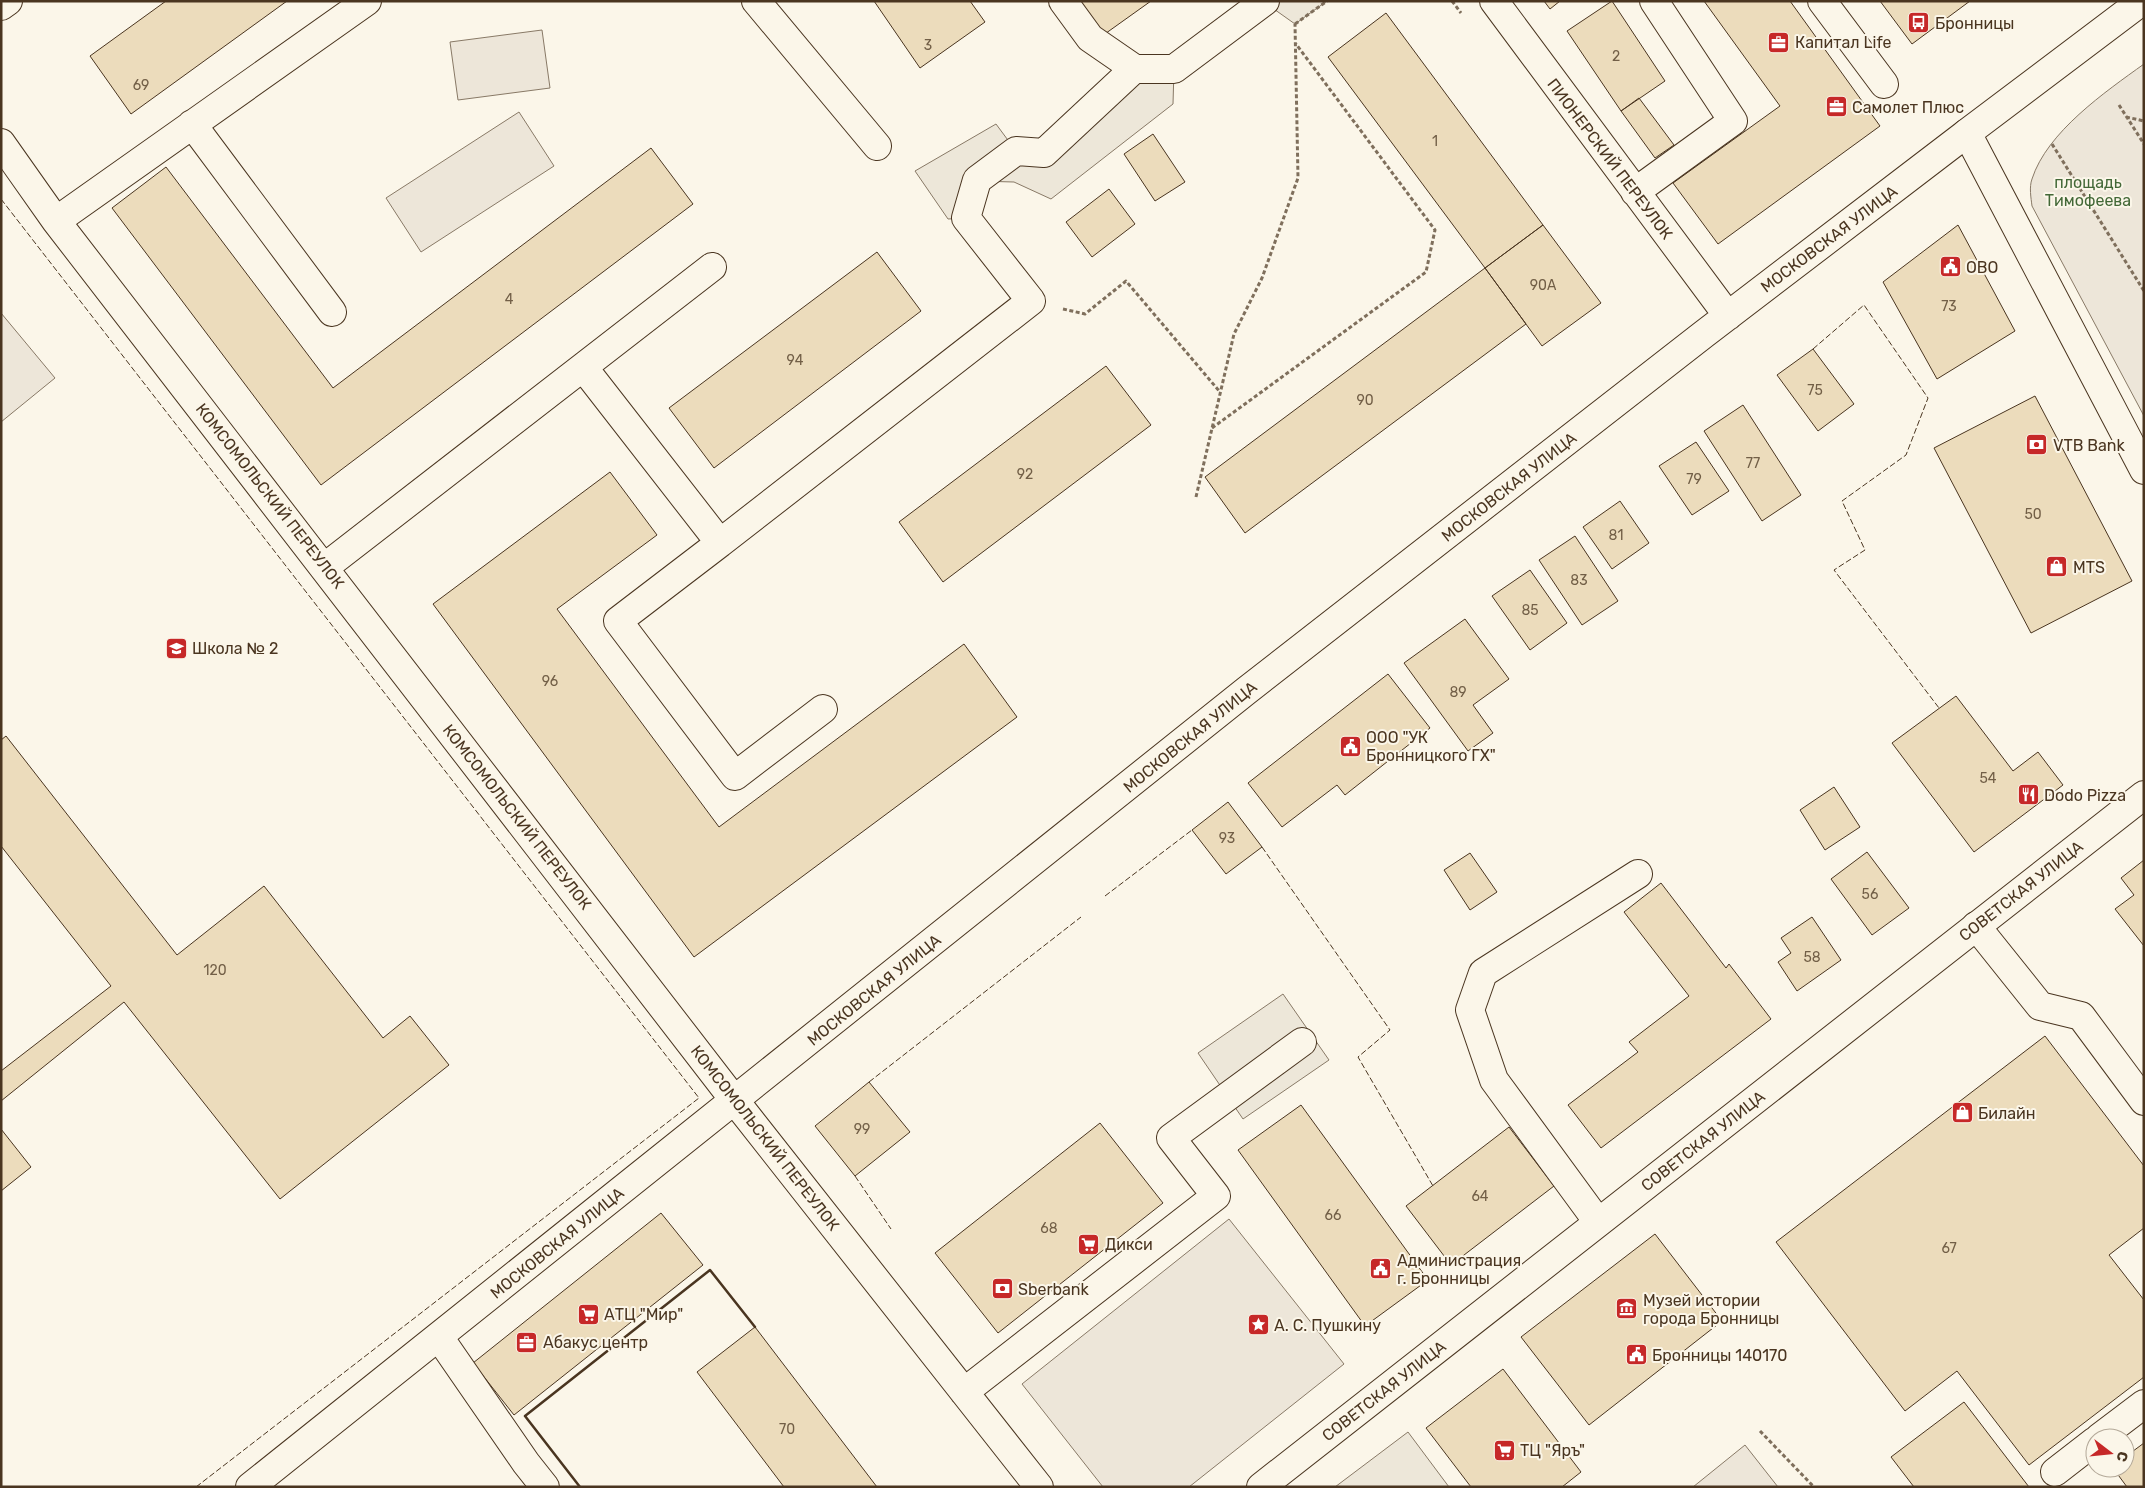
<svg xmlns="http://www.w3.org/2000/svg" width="2145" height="1488" font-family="Rubik,sans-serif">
<rect width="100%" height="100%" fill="#fbf6e9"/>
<path fill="#ede6d9" stroke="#887966" d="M542,30L550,88L458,100L450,42Z
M2144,64V416L2032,206C2031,198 2029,187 2032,179C2047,132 2105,92 2144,64Z
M519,112L554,166L421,252L386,198Z
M1,313L55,378L1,422Z
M1229,1219L1344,1364L1189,1487H1103L1022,1384Z
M1745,1445L1778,1487H1693Z"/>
<path fill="#ede7d9" stroke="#887966" d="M1265,1H1327L1295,24L1264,2Z
M1135,69H1174L1173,104L1051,199L1014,182L977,181L966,218L948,219L915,171L996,124L1016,151L1044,153Z
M1283,994L1329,1060L1243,1119L1198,1053Z
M1408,1432L1449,1487H1335Z"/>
<path fill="#ecdcbc" stroke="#4a3520" d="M166,1H287L131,114L90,56Z
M874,1H970L985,22L920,68Z
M1077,1H1151L1102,36Z
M1544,1H1560L1550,9Z
M1612,1L1665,81L1621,111L1567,31Z
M1704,1H1790L1880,126L1718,244L1673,183L1780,106Z
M1880,1H1970L1912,44Z
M1386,13L1543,225L1485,268L1328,57Z
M1639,98L1674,145L1655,158L1621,111Z
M1153,134L1185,182L1155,201L1124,154Z
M651,148L693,204L321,485L112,208L166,167L333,388Z
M1109,189L1135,224L1092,257L1066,222Z
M1543,225L1601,303L1542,346L1485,268Z
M1958,225L2015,331L1937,379L1883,282Z
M877,252L921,311L714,468L669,408Z
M1485,268L1526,324L1245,533L1205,477Z
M1813,349L1854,404L1818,431L1777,375Z
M1106,366L1151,425L943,582L899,522Z
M2035,396L2132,581L2031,633L1934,448Z
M1743,405L1801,495L1762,521L1704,431Z
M1696,442L1729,491L1692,515L1659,466Z
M610,472L657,535L557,609L719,827L964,644L1017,717L694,957L433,604Z
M1620,501L1649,543L1612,569L1583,527Z
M1575,536L1618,601L1582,625L1539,560Z
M1530,570L1567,623L1530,650L1492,596Z
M1465,619L1509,679L1473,705L1493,733L1468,751L1404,663Z
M1388,674L1430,728L1345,795L1337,785L1282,827L1248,783Z
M1956,696L2013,771L2038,752L2063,785L1974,852L1892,743Z
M6,736L177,955L264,886L383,1038L410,1016L449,1065L280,1199L124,1002L1,1101V1071L111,986L1,846V740Z
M1834,787L1860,827L1825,850L1800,810Z
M1228,802L1262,847L1226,874L1192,830Z
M1867,852L1909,908L1872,935L1831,879Z
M1470,853L1497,892L1470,910L1444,870Z
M2144,860V946L2115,909L2134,895L2121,878Z
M1661,883L1726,968L1729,964L1771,1019L1601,1148L1568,1105L1638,1052L1629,1042L1689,996L1624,912Z
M1812,917L1841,960L1797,991L1778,962L1791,953L1781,938Z
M2045,1036L2144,1166V1228L2109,1255L2144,1300V1377L2029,1465L1957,1371L1905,1411L1776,1242Z
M869,1082L910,1132L855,1176L815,1126Z
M1301,1105L1428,1280L1365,1326L1238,1150Z
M1100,1123L1163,1203L998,1333L935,1253Z
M1509,1127L1554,1186L1451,1265L1406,1206Z
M1,1129L31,1167L1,1191Z
M661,1213L703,1265L514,1415L473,1363Z
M1655,1234L1722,1321L1589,1425L1521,1337Z
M755,1327L877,1487H784L697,1372Z
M1503,1369L1581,1472L1562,1487H1471L1426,1428Z
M1964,1402L2029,1487H1914L1891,1457Z
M2144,1443V1487H2127L2113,1468H2125V1457Z"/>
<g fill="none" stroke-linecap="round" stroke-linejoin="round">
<defs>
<path id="minor" d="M756,1L877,146
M1063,1L1090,38L1135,69H1174L1265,1
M1494,1L1728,316
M1822,1L1884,84
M1,6L8,1
M192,124L332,312
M1,143L56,221L735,1101L1039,1487
M1635,192L1733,121L1654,1
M56,221L367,1
M583,367L720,543L618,621L735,776L823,709
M720,543L1031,301L966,218L977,180L1016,151L1044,153L1134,69
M325,567L712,267
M1976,926L2040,1006L2081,1016L2144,1101
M1598,1222L1494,1080L1470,1010L1483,973L1638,874
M439,1337L526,1463L545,1487
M964,1392L1216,1196L1171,1138L1302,1042
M2099,1438L2144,1404
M2055,1472L2095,1441
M250,1487L1246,691L1704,334L1967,133"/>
<path id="major" d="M2142,1L1967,133L2144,470
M1261,1487L2144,795"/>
</defs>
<use href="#minor" stroke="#4a3520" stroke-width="30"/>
<use href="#major" stroke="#4a3520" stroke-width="30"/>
<path stroke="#7f6f5c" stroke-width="3" stroke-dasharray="4 2.5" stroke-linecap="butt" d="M1452,1L1461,13
M1295,24L1327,1
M2119,105L2144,144
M2126,117L2144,121
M2052,144L2144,291
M1063,309L1085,314L1126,281L1220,392
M1212,428L1426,272L1435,230L1296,44
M1196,497L1234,334L1262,278L1298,178L1295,24
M1760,1431L1814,1487"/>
<use href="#minor" stroke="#fbf6e9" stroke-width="28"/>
<use href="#major" stroke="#fbf6e9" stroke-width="28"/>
<path stroke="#4a3520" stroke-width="1" stroke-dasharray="6 2.5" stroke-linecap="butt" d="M1,199L699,1098L196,1487
M1813,349L1864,305L1928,398L1906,455L1842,501L1865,550L1834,570L1939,708
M1262,847L1390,1030L1358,1057L1433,1186
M1105,896L1192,830
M869,1082L1081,917
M855,1176L891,1229"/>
<path stroke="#4a3520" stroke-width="2.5" d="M580,1487L525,1416L710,1270L755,1327"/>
</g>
<defs>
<symbol id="bus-square" viewBox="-11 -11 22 22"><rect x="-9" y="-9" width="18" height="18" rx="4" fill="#c62828" stroke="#fbf6e9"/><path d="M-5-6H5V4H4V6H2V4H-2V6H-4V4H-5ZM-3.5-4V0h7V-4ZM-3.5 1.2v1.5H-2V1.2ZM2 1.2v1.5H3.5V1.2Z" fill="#fff"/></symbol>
<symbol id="office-square" viewBox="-11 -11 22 22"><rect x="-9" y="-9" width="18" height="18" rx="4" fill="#c62828" stroke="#fbf6e9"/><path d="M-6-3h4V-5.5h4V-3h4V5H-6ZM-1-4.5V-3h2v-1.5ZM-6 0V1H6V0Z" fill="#fff"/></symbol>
<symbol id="civic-square" viewBox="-11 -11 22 22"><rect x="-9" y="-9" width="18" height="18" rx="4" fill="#c62828" stroke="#fbf6e9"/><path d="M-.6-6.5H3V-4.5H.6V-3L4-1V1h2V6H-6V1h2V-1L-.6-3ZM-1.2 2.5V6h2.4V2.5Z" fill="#fff"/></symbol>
<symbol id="bank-square" viewBox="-11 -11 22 22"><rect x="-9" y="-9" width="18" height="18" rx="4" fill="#c62828" stroke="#fbf6e9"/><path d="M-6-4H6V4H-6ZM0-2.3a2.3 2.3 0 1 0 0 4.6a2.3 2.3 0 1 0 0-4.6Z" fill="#fff"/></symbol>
<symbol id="shop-square" viewBox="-11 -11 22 22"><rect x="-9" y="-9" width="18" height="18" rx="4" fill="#c62828" stroke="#fbf6e9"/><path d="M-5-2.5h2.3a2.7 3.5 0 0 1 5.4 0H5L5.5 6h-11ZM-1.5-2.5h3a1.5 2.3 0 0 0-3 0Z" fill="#fff"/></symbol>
<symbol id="school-square" viewBox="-11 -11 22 22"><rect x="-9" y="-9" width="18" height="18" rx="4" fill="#c62828" stroke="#fbf6e9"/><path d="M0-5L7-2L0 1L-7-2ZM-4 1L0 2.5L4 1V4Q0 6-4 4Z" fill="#fff"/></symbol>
<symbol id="restaurant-square" viewBox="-11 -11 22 22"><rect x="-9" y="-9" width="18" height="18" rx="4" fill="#c62828" stroke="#fbf6e9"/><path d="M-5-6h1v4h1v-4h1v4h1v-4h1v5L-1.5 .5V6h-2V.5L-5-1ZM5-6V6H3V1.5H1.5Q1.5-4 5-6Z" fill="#fff"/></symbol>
<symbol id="supermarket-square" viewBox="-11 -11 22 22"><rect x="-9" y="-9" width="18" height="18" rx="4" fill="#c62828" stroke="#fbf6e9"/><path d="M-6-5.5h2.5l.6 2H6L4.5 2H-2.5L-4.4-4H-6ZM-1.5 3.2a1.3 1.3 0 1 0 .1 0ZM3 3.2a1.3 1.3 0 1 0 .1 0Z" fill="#fff"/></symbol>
<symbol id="museum-square" viewBox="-11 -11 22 22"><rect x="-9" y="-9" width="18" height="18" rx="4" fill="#c62828" stroke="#fbf6e9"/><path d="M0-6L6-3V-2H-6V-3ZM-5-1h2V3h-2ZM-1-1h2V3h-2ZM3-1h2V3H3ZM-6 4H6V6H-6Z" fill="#fff"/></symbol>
<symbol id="sight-square" viewBox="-11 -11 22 22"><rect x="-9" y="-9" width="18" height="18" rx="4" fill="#c62828" stroke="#fbf6e9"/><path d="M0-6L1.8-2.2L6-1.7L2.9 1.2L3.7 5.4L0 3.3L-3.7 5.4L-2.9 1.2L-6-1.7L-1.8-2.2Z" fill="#fff"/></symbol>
</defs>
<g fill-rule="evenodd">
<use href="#bus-square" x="1906" y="10" width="25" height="25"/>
<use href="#office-square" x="1766" y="30" width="25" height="25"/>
<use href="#office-square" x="1824" y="94" width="25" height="25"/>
<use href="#civic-square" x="1938" y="254" width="25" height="25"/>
<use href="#bank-square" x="2024" y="432" width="25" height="25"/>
<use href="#shop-square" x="2044" y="554" width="25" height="25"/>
<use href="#school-square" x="164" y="636" width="25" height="25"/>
<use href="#civic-square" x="1338" y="734" width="25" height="25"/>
<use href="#restaurant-square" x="2016" y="782" width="25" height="25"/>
<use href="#shop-square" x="1950" y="1100" width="25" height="25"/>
<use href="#supermarket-square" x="1076" y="1232" width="25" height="25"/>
<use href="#civic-square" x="1368" y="1256" width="25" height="25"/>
<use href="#bank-square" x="990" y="1276" width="25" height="25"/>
<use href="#museum-square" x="1614" y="1296" width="25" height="25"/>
<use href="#supermarket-square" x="576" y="1302" width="25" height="25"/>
<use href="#sight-square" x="1246" y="1312" width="25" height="25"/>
<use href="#office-square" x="514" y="1330" width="25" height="25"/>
<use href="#civic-square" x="1624" y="1342" width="25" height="25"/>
<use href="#supermarket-square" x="1492" y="1438" width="25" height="25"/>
</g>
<g text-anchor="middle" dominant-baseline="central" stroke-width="4" stroke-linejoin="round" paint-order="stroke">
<g font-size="14" fill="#725f47">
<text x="928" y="45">3</text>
<text x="1616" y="56">2</text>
<text x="141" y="85">69</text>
<text x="1435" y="141">1</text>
<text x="1543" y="285">90А</text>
<text x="509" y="299">4</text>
<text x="1949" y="306">73</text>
<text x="795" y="360">94</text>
<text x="1815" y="390">75</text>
<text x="1365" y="400">90</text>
<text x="1753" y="463">77</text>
<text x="1025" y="474">92</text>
<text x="1694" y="479">79</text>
<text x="2033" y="514">50</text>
<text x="1616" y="535">81</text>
<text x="1579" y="580">83</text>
<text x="1530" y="610">85</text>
<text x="550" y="681">96</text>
<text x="1458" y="692">89</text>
<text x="1988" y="778">54</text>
<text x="1227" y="838">93</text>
<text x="1870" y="894">56</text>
<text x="1812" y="957">58</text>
<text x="215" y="970">120</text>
<text x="862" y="1129">99</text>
<text x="1480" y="1196">64</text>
<text x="1333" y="1215">66</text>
<text x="1049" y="1228">68</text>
<text x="1949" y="1248">67</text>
<text x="787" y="1429">70</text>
</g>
<g font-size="16" fill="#4a3520" stroke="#fbf6e9" text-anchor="start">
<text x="1935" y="23">Бронницы</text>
<text x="1795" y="42">Капитал Life</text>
<text x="1852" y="107">Самолет Плюс</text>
<text x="1966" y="267">ОВО</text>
<text x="2053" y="445">VTB Bank</text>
<text x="2073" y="567">MTS</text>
<text x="192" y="648">Школа № 2</text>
<text x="1366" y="737">ООО "УК<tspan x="1366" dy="18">Бронницкого ГХ"</tspan></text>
<text x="2044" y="795">Dodo Pizza</text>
<text x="1978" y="1113">Билайн</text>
<text x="1105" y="1244">Дикси</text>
<text x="1397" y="1260">Администрация<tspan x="1397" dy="18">г. Бронницы</tspan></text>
<text x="1018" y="1289">Sberbank</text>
<text x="1643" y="1300">Музей истории<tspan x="1643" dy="18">города Бронницы</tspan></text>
<text x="604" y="1314">АТЦ "Мир"</text>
<text x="1274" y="1325">А. С. Пушкину</text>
<text x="543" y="1342">Абакус центр</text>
<text x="1652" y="1355">Бронницы 140170</text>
<text x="1520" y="1450">ТЦ "Яръ"</text>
</g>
<g font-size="16" fill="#4a3520" stroke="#fbf6e9">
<text transform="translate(1610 159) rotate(53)">ПИОНЕРСКИЙ ПЕРЕУЛОК</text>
<text transform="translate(1829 239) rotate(-37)">МОСКОВСКАЯ УЛИЦА</text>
<text transform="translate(1509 487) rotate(-38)">МОСКОВСКАЯ УЛИЦА</text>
<text transform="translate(270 496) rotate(52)">КОМСОМОЛЬСКИЙ ПЕРЕУЛОК</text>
<text transform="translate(1190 737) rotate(-39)">МОСКОВСКАЯ УЛИЦА</text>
<text transform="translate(517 817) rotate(52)">КОМСОМОЛЬСКИЙ ПЕРЕУЛОК</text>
<text transform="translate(2021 891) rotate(-38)">СОВЕТСКАЯ УЛИЦА</text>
<text transform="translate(874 990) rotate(-39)">МОСКОВСКАЯ УЛИЦА</text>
<text transform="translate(765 1138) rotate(52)">КОМСОМОЛЬСКИЙ ПЕРЕУЛОК</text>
<text transform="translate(1703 1141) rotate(-38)">СОВЕТСКАЯ УЛИЦА</text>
<text transform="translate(557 1243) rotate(-39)">МОСКОВСКАЯ УЛИЦА</text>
<text transform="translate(1384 1391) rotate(-38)">СОВЕТСКАЯ УЛИЦА</text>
</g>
<g font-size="16" fill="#436837" stroke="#fbf6e9">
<text x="2088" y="182">площадь<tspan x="2088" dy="18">Тимофеева</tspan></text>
</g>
</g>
<rect width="2145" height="1488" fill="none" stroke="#4a3520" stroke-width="5"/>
<g transform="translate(2110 1453) rotate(106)"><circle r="24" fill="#fbf6e9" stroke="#b4a999"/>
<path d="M0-4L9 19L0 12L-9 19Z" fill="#c62828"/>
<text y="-8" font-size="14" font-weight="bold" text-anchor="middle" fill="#4a3520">С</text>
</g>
</svg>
